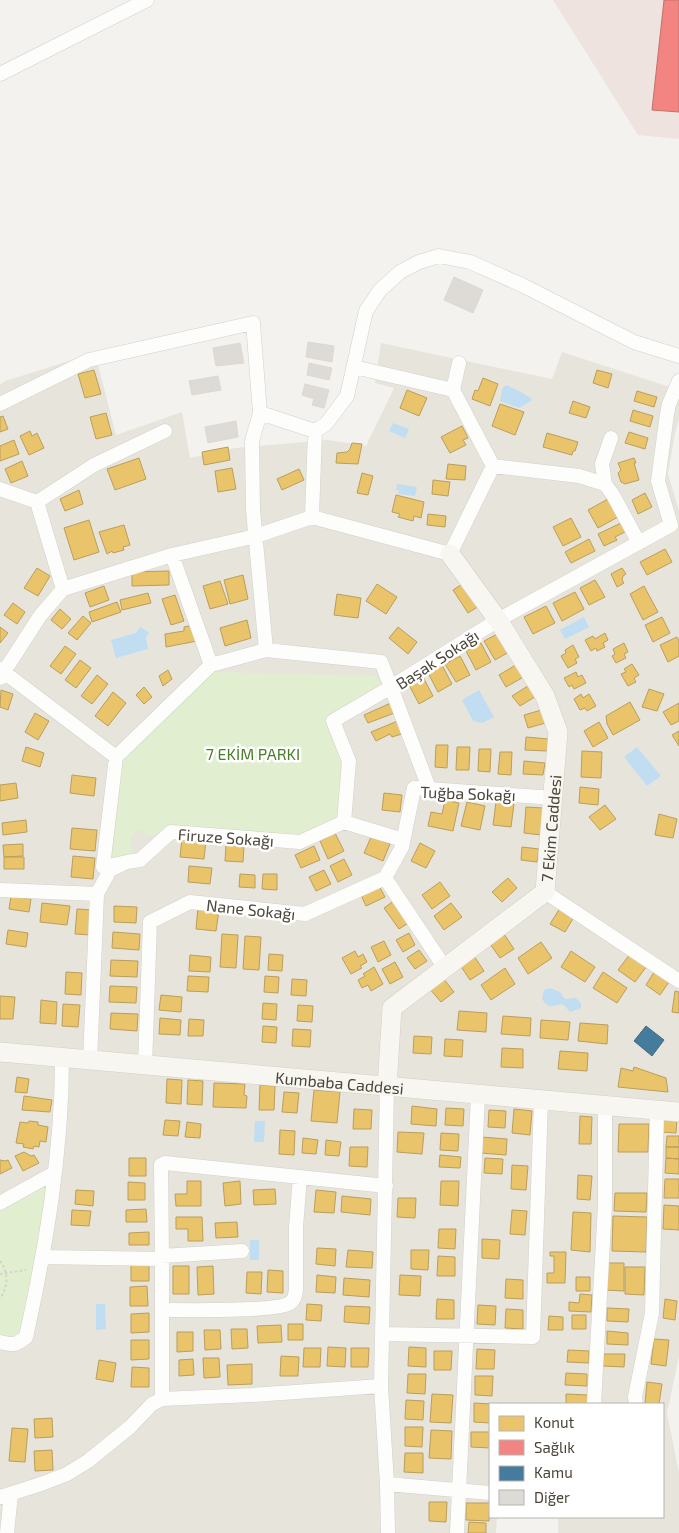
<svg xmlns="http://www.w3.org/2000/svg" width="679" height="1533" font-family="'Exo 2',sans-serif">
<rect width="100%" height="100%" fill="#f4f2ee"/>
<path fill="#e7e4dc" d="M381,343L552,379L562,352L679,390V419L675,433L668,474L679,510V1356L667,1413L679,1473V1533H558V1517H663V1404H490V1517H497L496,1533H0V385L5,381L95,353L116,435L182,412L190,458L235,448L328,440L366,446L394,388L375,383Z"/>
<path fill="#eee3df" d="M553,0H679V139L638,135Z"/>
<path fill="#e1eecf" d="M213,672L376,676L382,685L326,719L345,763L339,818L300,836L177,828L150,836L138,829L129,841L135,854L123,862L108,863L120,759Z
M54,1173L26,1337L0,1342V1203Z"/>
<path fill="#c0ddf1" d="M506,385L521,392L532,399L531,401L519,408L500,401L502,389Z
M393,423L409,429L405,438L389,431Z
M397,484L417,487L415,496L398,494L399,490H396Z
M584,617L589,627L565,639L560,630Z
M140,627L149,632L146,638L148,649L116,658L111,640L136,633Z
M479,690L494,717L482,723L473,721L462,700Z
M637,747L661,776L647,786L624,757Z
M550,988L560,992L565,999L576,998L581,1003V1008L570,1012L565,1006L561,1004C551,1007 548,1008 542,999L544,990Z
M255,1121H265L264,1142H254Z
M250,1240H259V1260H250Z
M96,1304H105L106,1329L96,1330Z"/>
<path fill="#e9c46a" stroke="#ba9e5b" d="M94,370L101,394L85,398L78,374Z
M597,370L612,374L608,388L593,383Z
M483,378L498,384L490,406L472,399L475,390L478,391Z
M407,390L427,398L419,416L400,408Z
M637,391L657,397L654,407L634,401Z
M573,401L590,407L586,418L569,413Z
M500,404L524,412L515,435L492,426Z
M633,410L653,416L650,427L630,421Z
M106,413L112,435L96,439L90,417Z
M3,416L8,429L0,432V417Z
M462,426L468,438L463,440L466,445L450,453L441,437Z
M30,431L32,436L37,433L44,448L29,455L20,436Z
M629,432L648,438L645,449L625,443Z
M547,433L578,442L575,451H573L572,455L543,447Z
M14,440L19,454L0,461V446Z
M352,443L362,444L358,464L336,463L337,453L347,452L350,449Z
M228,447L230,460L204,465L202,452Z
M139,458L146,479L115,490L107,469Z
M634,458L636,463H634L639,480L625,484L621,482L618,473L621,470L618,463Z
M22,461L28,476L11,483L5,469Z
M448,464L466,466L465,480L446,479Z
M232,468L236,489L218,492L215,471Z
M299,469L304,480L282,490L277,479Z
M362,473L373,476L368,495L357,493Z
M433,480L450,482L448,496L432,494Z
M79,490L83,504L65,511L60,499Z
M645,493L652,507L638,514L632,500Z
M396,495L424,502L421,518L414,516L413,521L398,517L400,514L392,512Z
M608,499L618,517L598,528L588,510Z
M428,514L446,516L445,527L427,525Z
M571,518L581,537L563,546L553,527Z
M89,520L99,552L74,560L64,528Z
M621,523L625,532L615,537L617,540L604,546L598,534Z
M124,525L130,545L123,547L124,550L113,553L112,551L107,554L99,532Z
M589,539L595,551L571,563L565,552Z
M665,549L672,562L647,575L640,562Z
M37,568L50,576L38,596L24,588Z
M622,568L626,574L623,576L622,580L624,583L617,587L611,574Z
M169,571V585L132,586V572Z
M243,575L248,599L230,604L224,580Z
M595,580L605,597L589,605L580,588Z
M220,581L228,604L210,609L203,586Z
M464,583L479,606L468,613L453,590Z
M377,584L397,597L386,614L366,601Z
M104,586L109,600L90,607L85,593Z
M644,586L658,612L643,620L630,594Z
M575,592L584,609L562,621L553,603Z
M148,593L151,603L122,610L120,600Z
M337,594L361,598L358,618L334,615Z
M175,595L184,621L171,625L162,599Z
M117,602L121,612L92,622L89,612Z
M13,603L25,612L17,624L4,615Z
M546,606L555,623L533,634L524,617Z
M60,609L71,619L62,629L51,620Z
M83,616L91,623L77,640L68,633Z
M662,617L670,633L653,642L645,625Z
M247,620L251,638L225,646L220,628Z
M194,625L197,641L166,647L165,634L184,631V627Z
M0,627L8,633L0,643Z
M398,627L417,642L408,654L389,638Z
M499,633L509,652L495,660L484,641Z
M605,633L608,640L603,643L605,647L597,651L596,648L591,651L585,640L593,636L595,639Z
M677,637L679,641V656L668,662L660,645Z
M481,643L491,662L476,670L466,651Z
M624,643L628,652L624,654L626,658L616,663L612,656L615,654L613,649Z
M573,645L579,657L575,659L577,663L568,668L561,656L566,653L565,650Z
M65,646L76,654L61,674L50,666Z
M460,656L470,675L456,682L445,664Z
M80,660L91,668L76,688L65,680Z
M519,663L527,675L506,687L499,675Z
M632,664L639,675L634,678L636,682L628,686L621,674L626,672L624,669Z
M442,665L452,684L438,692L428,673Z
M168,670L172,679L163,686L159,676Z
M576,672L578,677L582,675L586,683L574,689L572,685L569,687L564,678Z
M97,675L108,684L92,704L81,696Z
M423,677L433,696L419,704L409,685Z
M531,684L538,695L520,706L512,696Z
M144,687L152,697L144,704L136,695Z
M649,689L664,694L657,711L642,707Z
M1,690L13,694L8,710L0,707Z
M113,692L126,703L108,726L95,716Z
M581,694L583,698L589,694L596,706L587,711L585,708L580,710L574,699Z
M393,702L397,712L368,723L364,715Z
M630,702L640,720L613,735L607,724L606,716Z
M679,703V721L671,725L663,712Z
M545,709L549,722L528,728L524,715Z
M35,713L49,721L38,740L25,732Z
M400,720L405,733L392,737L390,734L376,741L371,732Z
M599,722L608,738L593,747L584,731Z
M679,731V746L672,735Z
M526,737L548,739L547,751L525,750Z
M436,745H448L447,768L435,767Z
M26,747L44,753L40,767L22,761Z
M457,747H470L469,770H456Z
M479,749H491L490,772L478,771Z
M582,751L602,752L601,778L581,777Z
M500,752H512L511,775L498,774Z
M524,761L545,763L543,775L523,774Z
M72,775L96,778L94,796L70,793Z
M16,783L18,798L0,801V785Z
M580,787L599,789L598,805L579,803Z
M384,793L402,795L400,812L382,810Z
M445,800L459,803L453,831L428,826L431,812L442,814Z
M467,802L485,806L480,830L461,826Z
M496,802L514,804L511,827L493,825Z
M605,805L616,819L600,830L589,817Z
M526,807L543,808L541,835L524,833Z
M659,814L677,819L673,838L655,835Z
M26,820L27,832L3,835L2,823Z
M72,828L97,830L95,851L70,849Z
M335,833L344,851L328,859L320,841Z
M371,837L390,844L383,861L364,853Z
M182,838L206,840L204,859L180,857Z
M420,843L435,851L426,868L411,861Z
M23,844V856L4,857L3,845Z
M226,845L244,846L243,862L225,861Z
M314,846L320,860L301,868L295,855Z
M522,847L539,849L537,862L521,860Z
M73,856L95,858L93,879L71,877Z
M4,857H24V869H4Z
M344,859L352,875L338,882L330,866Z
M189,866L212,868L210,884L188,882Z
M324,870L331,884L316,891L309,877Z
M240,874L255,875V888L239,887Z
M263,874H277V890L262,889Z
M508,878L517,888L502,902L492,892Z
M440,882L450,896L432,909L422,895Z
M378,884L385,897L366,906L361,895Z
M11,896L31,899L29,912L9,909Z
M395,900L410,922L399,929L384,908Z
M42,903L70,906L67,925L40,922Z
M451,903L462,917L444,930L434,916Z
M114,906L137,907L136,923L114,922Z
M198,907L219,910L216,931L196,929Z
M560,908L574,917L565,932L550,924Z
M77,909L93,910L91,935L75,934Z
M8,930L28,933L26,947L6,944Z
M113,932L140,934L139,950L112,948Z
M409,933L415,945L403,952L396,940Z
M222,934L238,935L236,968L220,967Z
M504,934L514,949L500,958L490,944Z
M245,936L261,937L259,970L243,969Z
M384,941L391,955L378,962L371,947Z
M541,942L552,958L528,974L518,958Z
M419,950L427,961L415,969L407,958Z
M355,951L358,957L363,954L367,962L360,966L362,968L351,974L342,958Z
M571,951L595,967L585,982L561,967Z
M269,954L283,955L282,971L268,970Z
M630,954L647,966L635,982L618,970Z
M190,955L211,957L210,972L189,971Z
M474,956L484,971L470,980L460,965Z
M111,960L138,961L137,977L110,976Z
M395,962L403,977L390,984L382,969Z
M374,967L383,984L371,991L368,985L362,988L358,980L365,976L363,974Z
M505,968L515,984L491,1000L481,985Z
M656,969L671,979L660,995L646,985Z
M66,972L82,973L81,995L65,994Z
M603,972L627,988L617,1003L593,988Z
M188,976L209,977L208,992L187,991Z
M265,976L279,977L278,993L264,992Z
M443,978L454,992L441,1002L429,988Z
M292,979L307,980L306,996L291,995Z
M110,986L137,987L136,1003L109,1002Z
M675,991L679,992V1013L672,1012Z
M161,995L182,997L181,1012L159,1010Z
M0,996L15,997L13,1019H0Z
M41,1000L57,1002L56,1024L40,1023Z
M263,1003L277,1004L276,1020L262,1019Z
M63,1004L80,1005L78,1027L62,1026Z
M298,1005L313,1006L312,1022L297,1021Z
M459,1011L487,1013L486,1032L457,1030Z
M111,1013L138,1014L137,1031L110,1029Z
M503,1016L531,1018L530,1036L501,1034Z
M160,1018L181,1020L180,1035L159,1034Z
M189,1019L204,1020L203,1036H188Z
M541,1020L570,1022L568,1040L540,1038Z
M580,1023L608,1025L607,1044L578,1041Z
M263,1026L277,1027L276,1043L262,1042Z
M293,1029L311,1030L310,1047L292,1046Z
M414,1036L432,1037L431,1054L413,1053Z
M445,1039L463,1040L462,1057L444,1056Z
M502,1048L523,1049V1068L501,1067Z
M560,1051L588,1053L587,1071L558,1069Z
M634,1067L666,1078L668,1092L618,1087L621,1068L633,1071Z
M17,1077L29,1079L27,1093L15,1092Z
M167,1079L182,1080L181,1104L166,1103Z
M188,1080L203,1081L202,1105L187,1104Z
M214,1083L245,1084L244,1095L247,1096L246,1108L213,1107Z
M260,1085L275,1086L274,1110H259Z
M314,1090L340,1092L337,1123L311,1121Z
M284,1092L299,1093L297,1113L282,1112Z
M24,1096L52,1100L50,1112L22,1110Z
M412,1106L437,1109L436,1126L411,1124Z
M446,1108L464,1109L463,1126L445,1125Z
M354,1109L372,1110L371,1129H353Z
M514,1109L532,1111L530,1135L512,1133Z
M489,1110L506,1111L505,1128L488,1127Z
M580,1116L592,1117L591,1144H579Z
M662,1118H677L676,1133L662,1132Z
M165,1120L180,1121L178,1136L163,1135Z
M29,1121L38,1122V1125L48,1127L46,1142L40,1141L39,1147L34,1146L33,1149L23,1147L24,1144L16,1143L20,1122L28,1123Z
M187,1122L201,1124L200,1138L185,1137Z
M619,1124H649L648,1152H618Z
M280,1130L295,1131L294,1155L279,1154Z
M398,1132L424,1133L422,1154L397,1152Z
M441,1133L459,1134L458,1151L440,1150Z
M667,1136H679V1147H666Z
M481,1137L507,1139L506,1155L480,1153Z
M303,1138L318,1140L316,1154L302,1153Z
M326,1140L341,1142L339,1156L325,1155Z
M350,1147H368L367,1167L349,1166Z
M666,1147H679V1159L666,1158Z
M24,1152L31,1156L34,1155L39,1163L23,1171L15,1156Z
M440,1155L461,1157L460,1168L439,1167Z
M129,1158H146V1176H129Z
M485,1158L503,1159L502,1174L484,1173Z
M666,1158L679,1159V1174L665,1173Z
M0,1160L5,1161L8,1160L12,1168L0,1174Z
M512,1165L528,1166L526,1190L511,1189Z
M578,1175L592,1176L590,1200L577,1199Z
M665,1179H679V1198H664Z
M187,1181H201V1206H176L175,1194H187Z
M240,1181L241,1204L225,1206L223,1183Z
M441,1181H459L458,1206L440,1205Z
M128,1182L145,1183V1200H128Z
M275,1189L276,1204L254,1205L253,1190Z
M76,1190L94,1191L93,1206L75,1204Z
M316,1190L336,1192L334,1213L314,1212Z
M615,1193H647L646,1212L614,1211Z
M342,1196L371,1199L370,1215L341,1212Z
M398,1198H416L415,1218L397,1217Z
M664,1205L679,1206V1230L663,1229Z
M146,1209L147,1222H126V1210Z
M72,1210L91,1211L89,1226L71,1225Z
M512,1210L527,1211L525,1235L510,1234Z
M573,1212L591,1213L590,1252L571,1250Z
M613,1216L647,1217L646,1252L612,1251Z
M176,1217H202L203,1241H188V1229H176Z
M237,1222L238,1237L216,1238L215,1223Z
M439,1229H456L455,1249L438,1248Z
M149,1232V1245H129V1233Z
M482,1239L500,1240L499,1259L482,1258Z
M317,1248L336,1249L335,1266L316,1264Z
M348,1250L373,1252L372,1268L346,1267Z
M411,1250H429L428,1270L411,1269Z
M550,1252H566L565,1283H547V1273H554V1256H550Z
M438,1256L455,1257V1276H437Z
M131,1262H149V1281H131Z
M605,1263H624V1291L604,1290Z
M173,1266H189V1294H173Z
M213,1266L214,1294L198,1295L197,1267Z
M625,1267H645L644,1295L625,1294Z
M268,1270L283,1271V1293L267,1292Z
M247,1272H262L261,1294L246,1293Z
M317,1275L336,1277L335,1293L316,1292Z
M400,1275L421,1276L420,1296L399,1295Z
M576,1277H590V1291H576Z
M344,1278L370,1280L369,1297L343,1295Z
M506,1279L523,1280V1299L505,1298Z
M147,1286L148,1306H130V1287Z
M580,1294L592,1295L591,1312L569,1311V1302L579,1303Z
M437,1299L454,1300V1319H436Z
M665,1299L677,1301L675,1320L663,1318Z
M307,1304L322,1305L321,1321L306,1320Z
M478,1305L496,1306L495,1325L477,1324Z
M345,1306L370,1307L369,1324L344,1322Z
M607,1308L629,1309L628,1322L607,1321Z
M506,1309L523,1310V1329L505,1328Z
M149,1313V1332L131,1333V1314Z
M572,1315H586V1329H572Z
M549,1316L563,1317V1330H548Z
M288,1324H303V1340H288Z
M281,1325L282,1342L258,1343L257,1326Z
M231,1329H247L248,1348L232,1349Z
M204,1330H220L221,1349L205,1350Z
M607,1331L628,1333V1345L607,1344Z
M177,1332H193V1351L177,1352Z
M654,1339L669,1340L666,1366L651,1364Z
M131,1340H149V1359L131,1360Z
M328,1347L346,1348L345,1367L327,1366Z
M409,1347L426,1348V1367L408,1366Z
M304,1348H321L320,1367H303Z
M351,1348H369L368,1367H351Z
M477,1349L495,1350L494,1369H476Z
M568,1350L589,1351V1363L567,1362Z
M434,1351H452L451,1370H434Z
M604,1354H625L624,1367L603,1366Z
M281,1356L299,1357L298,1376H280Z
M203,1358H219L220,1377L204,1378Z
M193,1359L194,1375L179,1376V1360Z
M99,1360L116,1363L113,1382L96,1379Z
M252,1364V1384L228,1385L227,1365Z
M132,1367L149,1368V1387H131Z
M566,1373L587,1374V1386L565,1385Z
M408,1374H426L425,1394L407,1393Z
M475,1376H493L492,1396L475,1395Z
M647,1382L662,1384L659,1404H645Z
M432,1394L453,1395L451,1423L430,1422Z
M566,1394L588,1395L587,1404H566Z
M406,1400L424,1401L423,1420L405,1419Z
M474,1403L492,1404H490V1423L474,1422Z
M52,1418L53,1437L35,1438L34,1419Z
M405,1427H423L422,1447L405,1446Z
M12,1428L28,1429L25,1462L9,1461Z
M431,1430L452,1431L451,1459L429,1458Z
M471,1432H490V1448L471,1447Z
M52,1450L53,1470L35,1471L34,1451Z
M405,1453H423V1473L404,1472Z
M429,1502H447L446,1522L429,1521Z
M466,1503H490L489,1521L466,1520Z
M469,1522L486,1523V1533H468Z"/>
<path fill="#f28482" stroke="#c0716c" d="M664,0H679V112L652,110Z"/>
<path fill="#457b9d" stroke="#476a7f" d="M646,1026L664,1040L652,1056L634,1041Z"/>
<path fill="#dedbd6" stroke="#dcd9d4" d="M454,277L483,290L473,313L444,300Z
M308,342L334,346L332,362L306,357Z
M240,343L244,363L216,366L213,348Z
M309,363L332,368L329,380L307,375Z
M218,376L221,390L192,395L189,381Z
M305,384L329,390L324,408L312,405L314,399L302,395Z
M236,421L238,437L208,443L205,427Z"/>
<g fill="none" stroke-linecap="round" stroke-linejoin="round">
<defs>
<path id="street" d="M0,74L147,0
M354,367L453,390
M453,390L493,466
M453,390L459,363
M0,404L89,360L253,323L260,413L252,441L253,510L266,650
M260,413L315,431
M611,438L602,464L605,484L613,495L639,543
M493,466L579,476L605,484
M0,489L37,502L63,589
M37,502L94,465L165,431
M312,517L315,431L326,424L347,396L366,311L380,290L400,272L419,262L439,256L470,262L522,285L634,342L679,356
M172,555L211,665
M0,669L116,757
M0,678L40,616L63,589L172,555L256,536L312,517L450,554L493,466
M429,788L391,687L498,620L671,525L658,481L667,414L669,404L679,381
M344,822L403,840
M385,878L402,847L414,788L554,798
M385,878L445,968
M0,890L97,894
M545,892L679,981
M90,1061L97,894L110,870L127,862L140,860L171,832L300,842L344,822L349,761L333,721L391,687L381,662L266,650L211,665L116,757L103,867L127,862
M145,1066L150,922L190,902L305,914L385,878
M387,1087L381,1386L387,1484L490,1493
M0,1203L54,1173
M162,1256L242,1251
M43,1257L162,1259L161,1165L165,1163L386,1186
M162,1259V1399
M162,1310C183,1310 277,1312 290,1303C295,1300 295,1295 296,1290V1227L300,1177
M383,1334L533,1337L541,1100
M0,1342C13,1345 15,1346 26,1337C46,1246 62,1153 62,1059
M594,1404L605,1205V1105
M636,1404L635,1397L652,1313L657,1110
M387,1484L388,1533
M0,1497L41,1484L67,1474L88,1461L130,1427L152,1404L162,1399L252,1395L381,1386
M7,1533L11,1494
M457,1533L478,1095"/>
<g id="secondary">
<path id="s1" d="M0,1052L679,1112"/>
<path id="s2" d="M387,1087L392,1008L545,892L558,732L545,696L498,620L450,554"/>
</g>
</defs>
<use href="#street" stroke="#d2d0cb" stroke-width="15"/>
<use href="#secondary" stroke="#d3cfc5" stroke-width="20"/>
<path stroke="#d3d2cc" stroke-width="2" stroke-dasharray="2.5 2.5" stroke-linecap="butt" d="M0,1261C9,1273 8,1286 0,1299
M0,1274L26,1270"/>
<use href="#street" stroke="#fdfdfc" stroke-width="14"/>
<use href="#secondary" stroke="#f7f6f1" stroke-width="19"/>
</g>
<g text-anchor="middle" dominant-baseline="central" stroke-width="5" stroke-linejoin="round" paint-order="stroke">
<g font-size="16" fill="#4b4439" stroke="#fff">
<text transform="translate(437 659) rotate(-33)">Başak Sokağı</text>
<text transform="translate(468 793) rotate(2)">Tuğba Sokağı</text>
<text stroke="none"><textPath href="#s2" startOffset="335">7 Ekim Caddesi</textPath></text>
<text transform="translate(226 837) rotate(4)">Firuze Sokağı</text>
<text transform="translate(251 909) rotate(6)">Nane Sokağı</text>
<text stroke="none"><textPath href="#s1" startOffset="341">Kumbaba Caddesi</textPath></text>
</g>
<g font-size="16" fill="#4a7f2a" stroke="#fff">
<text x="253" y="753">7 EKİM PARKI</text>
</g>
</g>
<rect x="489" y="1403" width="175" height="115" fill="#ffffff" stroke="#b7b4b0"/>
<rect x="499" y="1416" width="25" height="15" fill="#e9c46a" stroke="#b7b4b0"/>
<text x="534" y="1428" font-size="15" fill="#4b4439">Konut</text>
<rect x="499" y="1440" width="25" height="15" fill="#f28482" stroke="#b7b4b0"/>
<text x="534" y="1453" font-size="15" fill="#4b4439">Sağlık</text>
<rect x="499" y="1466" width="25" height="15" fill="#457b9d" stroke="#b7b4b0"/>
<text x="534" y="1478" font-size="15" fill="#4b4439">Kamu</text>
<rect x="499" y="1490" width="25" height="15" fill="#dedbd6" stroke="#b7b4b0"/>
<text x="534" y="1503" font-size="15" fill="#4b4439">Diğer</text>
</svg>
